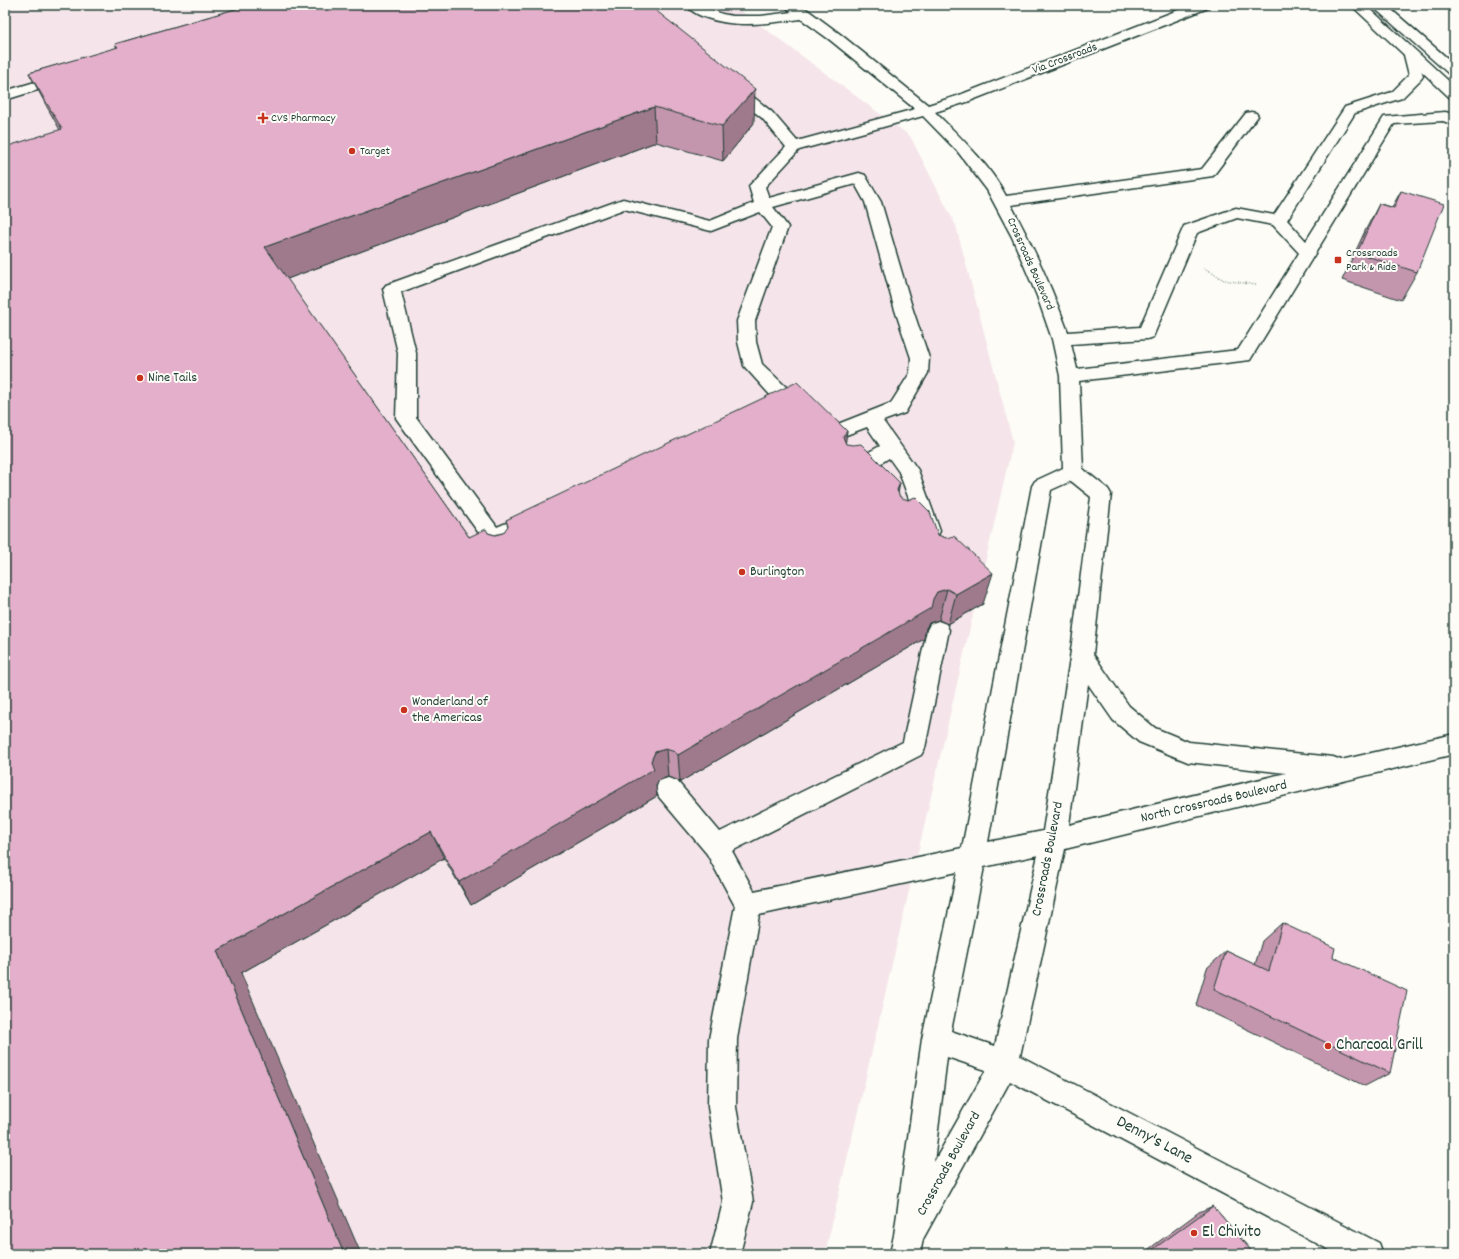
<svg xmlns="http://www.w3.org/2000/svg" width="1459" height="1259" font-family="Dekko,sans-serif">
<rect width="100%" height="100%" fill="#fdfcf7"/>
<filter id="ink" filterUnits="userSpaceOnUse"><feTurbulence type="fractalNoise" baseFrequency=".025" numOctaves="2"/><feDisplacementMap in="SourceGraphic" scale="8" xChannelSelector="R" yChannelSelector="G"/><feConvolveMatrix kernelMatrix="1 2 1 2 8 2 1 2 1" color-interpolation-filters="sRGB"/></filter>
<g filter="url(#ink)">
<path fill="#f5e5ea" d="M5,5H733L910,136L956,226L1013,442L825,1254H5Z"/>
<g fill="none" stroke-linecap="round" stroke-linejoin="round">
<defs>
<path id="minor" d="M686,5H702L722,14L733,16H761L792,12L784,5H800L809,11L840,34L928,105L957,96L1191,5H1210L1208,8L967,102L935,112C961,138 989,164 1006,196L1202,169L1246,113L1251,112L1256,113L1258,116L1213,176L1011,205C1033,246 1052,288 1068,332L1140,327L1184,226L1236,208L1274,215L1345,107L1392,92L1409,75L1404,55L1406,52L1411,51L1416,52L1423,76L1421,79L1402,98L1355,113L1287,220L1306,241L1384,117L1445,112L1454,114V125L1443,121L1394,124L1250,360L1079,381L1083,469L1108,489L1111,494L1093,654L1129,706L1155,728L1189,742L1333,757L1341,760L1454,734V754L1065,849L1020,1056L1379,1243L1383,1254H1337L1010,1081L923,1239L920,1254H890L894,1235L922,1039L957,872L759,915L737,1039L736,1107L753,1202L740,1254H710L723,1202L708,1107L709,1039L735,906L707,854L659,797L656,789L659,781L668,778L677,781L720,832L903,742L927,630L930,624L938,621L946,624L949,630L925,748L921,755L732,851L754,891L962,848L1032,486L1035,481L1063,468L1060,376L1052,339L1037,296L1012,237L987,190L958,152L923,116L799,150L765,187L769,198L859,173L865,175L881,202L912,307L929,358L928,373L905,413L883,421L918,470L940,531L937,537L930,539L923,537L899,472L889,458C876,466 858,481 843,476L840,471L843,466L880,446L867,427L836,439L829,437L771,396L744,366L738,342L737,321L772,227L760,212L711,231L624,209L401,292L416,353V417L497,527L532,512L539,514L542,520L539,526C525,532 500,547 486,543L396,418L398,353L383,289L386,285L623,199L710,221L754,203L749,186L786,147L762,118L726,89L724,86L726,83L731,82L736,83L772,112L797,141L915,109L830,40L801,19C768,23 737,29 704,17C698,15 690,10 686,5ZM855,184L865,202L894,307L911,358L910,373L891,403L838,424L785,386L762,364L756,342L755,321L788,227L773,207ZM1237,218L1273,225L1299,253L1238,350L1077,369L1071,344L1147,339L1153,337L1197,233ZM1071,481L1091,497L1070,658L1043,831L988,842L1051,490ZM1088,684L1113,720L1139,742L1188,762L1286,773L1069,825ZM1038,855L995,1046L951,1031L984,867ZM947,1057L986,1070L934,1162Z
M65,73L70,74L72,77L70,80L5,100V91Z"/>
<path id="major" d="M1351,5H1366L1454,86V98L1449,97Z"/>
<path id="highway" d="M1371,5H1386L1454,64V75L1449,74Z"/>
</defs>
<use href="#minor" stroke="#1f3d34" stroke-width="3"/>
<use href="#major" stroke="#1f3d34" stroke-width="3"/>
<use href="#highway" stroke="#1f3d34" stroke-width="3"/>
<path stroke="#1f3d34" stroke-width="1.5" stroke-dasharray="0.5 2" stroke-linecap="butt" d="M1378,203L1385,205
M1204,268L1224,280L1256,285"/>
<use href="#minor" fill="#fdfcf7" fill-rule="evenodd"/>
<use href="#major" fill="#fdfcf7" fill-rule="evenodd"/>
<use href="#highway" fill="#fdfcf7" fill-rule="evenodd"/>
</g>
<path fill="#c396ae" stroke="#1f3d34" d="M249,5L754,123L723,161L656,142L287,279L469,537L488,533L495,535L503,533L508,527L506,520L846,444L898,494L900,497L938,535L983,604L948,624L939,620L929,623L926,628L924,639L680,782L677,780L668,777L659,780L656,786L657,796L471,905L444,858L241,973L5,1254L60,130L47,107L29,73L117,48L115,44Z
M1401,191L1417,272L1401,300L1342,280L1365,231L1379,204L1392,207Z
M1282,923L1333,957L1390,1073L1365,1086L1196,1005L1207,968L1226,951L1255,965L1262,941Z
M1213,1206L1254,1254H1142L1199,1212Z"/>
<path fill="#9f7a8d" stroke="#1f3d34" d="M755,89L754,123L723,161L722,126Z
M654,107L656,142L279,282L265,247Z
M847,431L843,464V437Z
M900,483L894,516L897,490Z
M993,573L983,604L948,624L956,594Z
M947,589L939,620L929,623L926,628L924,639L680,782L678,755L933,599L937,592Z
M666,749L668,777L659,780L656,786L657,796L471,905L459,882L651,761L655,752Z
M431,832L444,858L241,973L361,1254H344L217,951Z"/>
<path fill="#e3afca" stroke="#1f3d34" d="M249,5H649L755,89L722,126L654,107L265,247L469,537L486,529L488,533L495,535L503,533L508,526L506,520L797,382L847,431L843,437L846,444L853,445L861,444L900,483L897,490L900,497L908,500L915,497L930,512L938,535L946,538L954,536L993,573L956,594L947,589L937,592L933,599L931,608L678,755L675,752L666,749L655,752L651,761L654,769L459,882L431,832L217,951L344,1254H5V147L62,129L29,73L118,47L115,44Z
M1401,191L1444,204L1417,272L1357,253L1379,204L1394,208Z
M1282,923L1335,948L1333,957L1407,991L1390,1073L1214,989L1226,951L1269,971Z
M1213,1206L1254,1254H1155L1152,1250Z"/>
</g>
<g fill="#c8321e" stroke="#fdfcf7" stroke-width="1.5">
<path d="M261 112h4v4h4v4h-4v4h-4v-4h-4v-4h4z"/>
<circle cx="352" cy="151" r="4"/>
<rect x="1334" y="256" width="8" height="8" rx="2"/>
<circle cx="140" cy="378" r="4"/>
<circle cx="742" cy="572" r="4"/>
<circle cx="404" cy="710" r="4"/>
<circle cx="1328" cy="1046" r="4"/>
<circle cx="1194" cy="1233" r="4"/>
</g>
<g text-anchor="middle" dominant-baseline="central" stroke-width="4" stroke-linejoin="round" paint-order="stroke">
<g font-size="12" fill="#1f3d34" stroke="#fdfcf7">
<text transform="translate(1065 59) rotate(-21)">Via Crossroads</text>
<text transform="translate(1030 264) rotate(66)">Crossroads Boulevard</text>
</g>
<g font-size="12" fill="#1f3d34" stroke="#fdfcf7" text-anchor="start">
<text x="271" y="118">CVS Pharmacy</text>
<text x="360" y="151">Target</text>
<text x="1346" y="253">Crossroads<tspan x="1346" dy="14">Park &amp; Ride</tspan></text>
</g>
<g font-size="14" fill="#1f3d34" stroke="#fdfcf7" text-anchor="start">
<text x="148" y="378">Nine Tails</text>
<text x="750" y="572">Burlington</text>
<text x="412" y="702">Wonderland of<tspan x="412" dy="16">the Americas</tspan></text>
</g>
<g font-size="14" fill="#1f3d34" stroke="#fdfcf7">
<text transform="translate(1214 802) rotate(-13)">North Crossroads Boulevard</text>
<text transform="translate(1048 859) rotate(-79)">Crossroads Boulevard</text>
<text transform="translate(949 1164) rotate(-61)">Crossroads Boulevard</text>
</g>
<g font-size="17" fill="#1f3d34" stroke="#fdfcf7" text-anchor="start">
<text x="1336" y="1046">Charcoal Grill</text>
<text x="1202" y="1233">El Chivito</text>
</g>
<g font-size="17" fill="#1f3d34" stroke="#fdfcf7">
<text transform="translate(1154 1141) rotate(28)">Denny's Lane</text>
</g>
</g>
<rect width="1459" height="1259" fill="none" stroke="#fdfcf7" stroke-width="20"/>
<rect x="10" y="10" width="1439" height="1239" fill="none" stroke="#1f3d34" stroke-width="1.5" filter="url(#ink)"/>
</svg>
